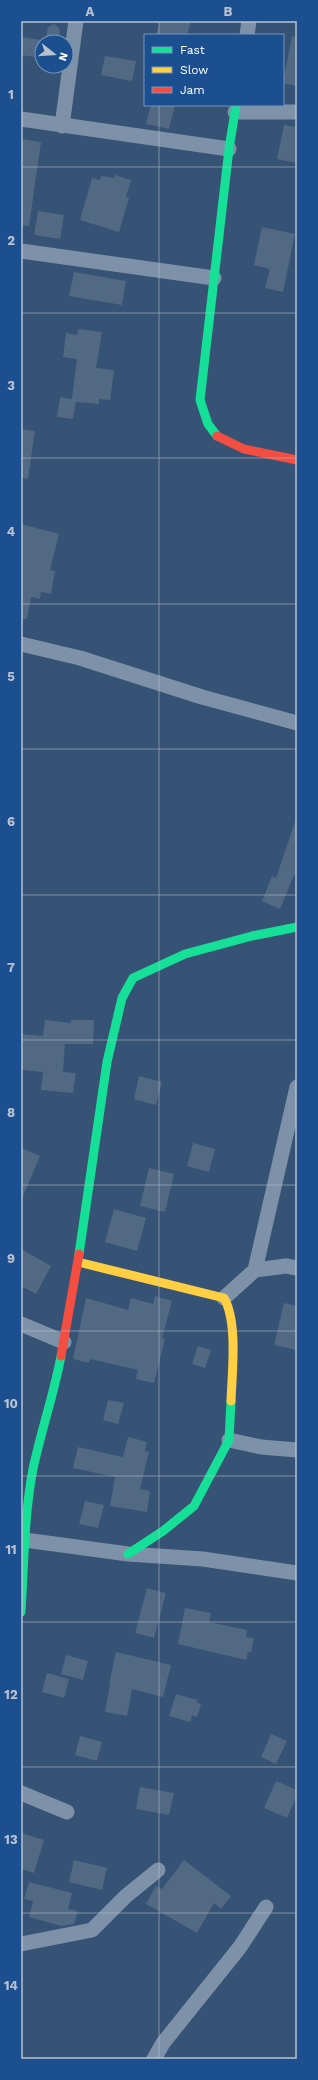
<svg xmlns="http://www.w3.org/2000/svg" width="318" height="2080" font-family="'Work Sans',sans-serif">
<rect width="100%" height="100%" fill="#365274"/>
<path fill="#526984" d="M160,21H191L187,35H156Z
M54,24L59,28L60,34L55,38L46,37L48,27Z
M292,36L297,37V86L283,83Z
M21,37L42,40V58L21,55Z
M105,56L136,61L132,81L101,75Z
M151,105H175L169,129L146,124Z
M284,125L297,127V163L277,159Z
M21,139L41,142L29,226L21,225Z
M115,175L131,180L126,197L129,198L119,232L80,220L92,178L100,180L101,176L114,178Z
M38,211L64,215L60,239L34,235Z
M262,227L295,234L283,292L265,288L270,269L254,265Z
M74,272L126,281L122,305L69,296Z
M78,329L102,332L96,368L114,370L110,400L99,399V404L76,402L73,419L57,417L60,397L72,399L77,359L63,357L66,333L77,335Z
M21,429L35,431L28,479L21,478Z
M21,524L59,534L50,570L55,571L51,594L41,592L40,599L31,597L27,619H21Z
M295,822H297V876L294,875L280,909L262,901L272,876L276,878Z
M45,1020L71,1023V1020H94L93,1044H65L63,1072L76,1073L73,1093L41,1090L43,1072L21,1070V1034L43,1036Z
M139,1076L162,1082L156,1105L134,1099Z
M193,1143L215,1149L209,1172L187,1166Z
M21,1148L40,1156L21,1201Z
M149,1168L174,1174L165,1212L140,1206Z
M114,1209L146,1218L137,1251L105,1242Z
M21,1249L51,1266L36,1294L21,1286Z
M155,1296L172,1301L162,1338L165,1339L154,1383L136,1379L138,1370L90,1359L89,1363L73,1359L86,1298L128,1310L131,1298L153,1304Z
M284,1303L297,1306V1350L274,1345Z
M198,1346L211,1350L205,1368L192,1364Z
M108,1400L124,1403L118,1424L103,1420Z
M128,1437L147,1442L145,1451L149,1452L140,1489L150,1491L147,1512L110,1506L115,1477L73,1468L78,1447L123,1457Z
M85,1501L104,1505L98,1528L79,1524Z
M147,1588L166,1593L154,1638L135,1633Z
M185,1608L211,1613L209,1622L247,1630L246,1637L254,1638L251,1653L248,1652L246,1660L178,1644Z
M116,1652L171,1665L163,1697L132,1689L127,1716L105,1712L110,1684H109Z
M66,1655L88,1661L83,1680L61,1674Z
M47,1673L69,1679L64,1698L42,1692Z
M176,1694L197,1700V1703L201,1704L197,1717L192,1715L190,1722L169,1716Z
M271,1734L287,1741L276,1764L261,1757Z
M80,1736L102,1742L97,1761L75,1755Z
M276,1781L297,1790V1796L287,1818L264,1808Z
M140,1787L174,1793L169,1815L136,1809Z
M21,1833L44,1840L34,1873L21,1869Z
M74,1860L107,1868L102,1890L69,1882Z
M184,1860L231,1896L221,1909L214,1903L197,1933L146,1904L156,1886L162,1889Z
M29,1882L72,1893L68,1909L78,1911L74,1924L61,1926L29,1917L33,1901L24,1899Z"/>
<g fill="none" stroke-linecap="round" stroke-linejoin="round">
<path stroke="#7d92a8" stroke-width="15" d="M247,35L249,21
M235,112H297
M21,119L229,149
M62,126L76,21
M21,251L214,278
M21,644L80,658L202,697L297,723
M255,1270L297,1087
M224,1298L255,1270L286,1266L297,1268
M21,1324L64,1342
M229,1440L261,1447L297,1450
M25,1540L128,1554L203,1559L297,1573
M21,1793L67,1812
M21,1944L92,1930L126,1896L158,1870
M154,2059L163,2043L240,1947L266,1907"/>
<path stroke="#16e098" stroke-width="9" d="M217,436L208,424L200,400L229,149L236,105
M79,1254L107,1062L122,998L133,978L185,954L252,936L297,927
M128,1554L163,1531L194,1506L229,1440L231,1401
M21,1612C24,1565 24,1515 33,1469C41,1431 54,1394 61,1356"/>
<path stroke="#ffcf43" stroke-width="9" d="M78,1262L224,1298C238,1322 232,1373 231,1401"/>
<path stroke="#f24e42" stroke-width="9" d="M217,436L244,449L297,460
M61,1356L79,1254"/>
</g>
<path fill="none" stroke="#b9c2ce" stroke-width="1" stroke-opacity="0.55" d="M159,21V35M159,105V2059M21,167H297M21,313H297M21,458H297M21,604H297M21,749H297M21,895H297M21,1040H297M21,1185H297M21,1331H297M21,1476H297M21,1622H297M21,1767H297M21,1913H297"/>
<rect width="318" height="2080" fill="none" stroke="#1b4f8f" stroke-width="44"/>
<rect x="144" y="34" width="140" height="72" fill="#1b4f8f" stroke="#7695bc"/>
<rect x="152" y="47" width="20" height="6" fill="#16e098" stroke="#7695bc"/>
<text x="180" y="54" font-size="12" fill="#ffffff">Fast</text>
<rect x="152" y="67" width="20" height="6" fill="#ffcf43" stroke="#7695bc"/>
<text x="180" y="74" font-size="12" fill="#ffffff">Slow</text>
<rect x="152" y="87" width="20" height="6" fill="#f24e42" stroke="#7695bc"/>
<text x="180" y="94" font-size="12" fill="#ffffff">Jam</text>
<g transform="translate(54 54) rotate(107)"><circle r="19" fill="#1b4f8f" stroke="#7695bc"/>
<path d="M0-3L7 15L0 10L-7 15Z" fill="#b9c2ce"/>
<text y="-6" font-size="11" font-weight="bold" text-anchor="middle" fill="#ffffff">N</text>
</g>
<rect x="22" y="22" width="274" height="2036" fill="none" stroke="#b9c2ce" stroke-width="1.5"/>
<g font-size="13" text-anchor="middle" font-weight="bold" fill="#b9c2ce">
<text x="90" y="16">A</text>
<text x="228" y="16">B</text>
<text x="11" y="99">1</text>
<text x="11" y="245">2</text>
<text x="11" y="390">3</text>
<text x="11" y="536">4</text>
<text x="11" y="681">5</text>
<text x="11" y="826">6</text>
<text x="11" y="972">7</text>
<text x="11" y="1117">8</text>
<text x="11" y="1263">9</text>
<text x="11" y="1408">10</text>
<text x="11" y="1554">11</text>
<text x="11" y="1699">12</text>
<text x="11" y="1844">13</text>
<text x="11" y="1990">14</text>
</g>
</svg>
